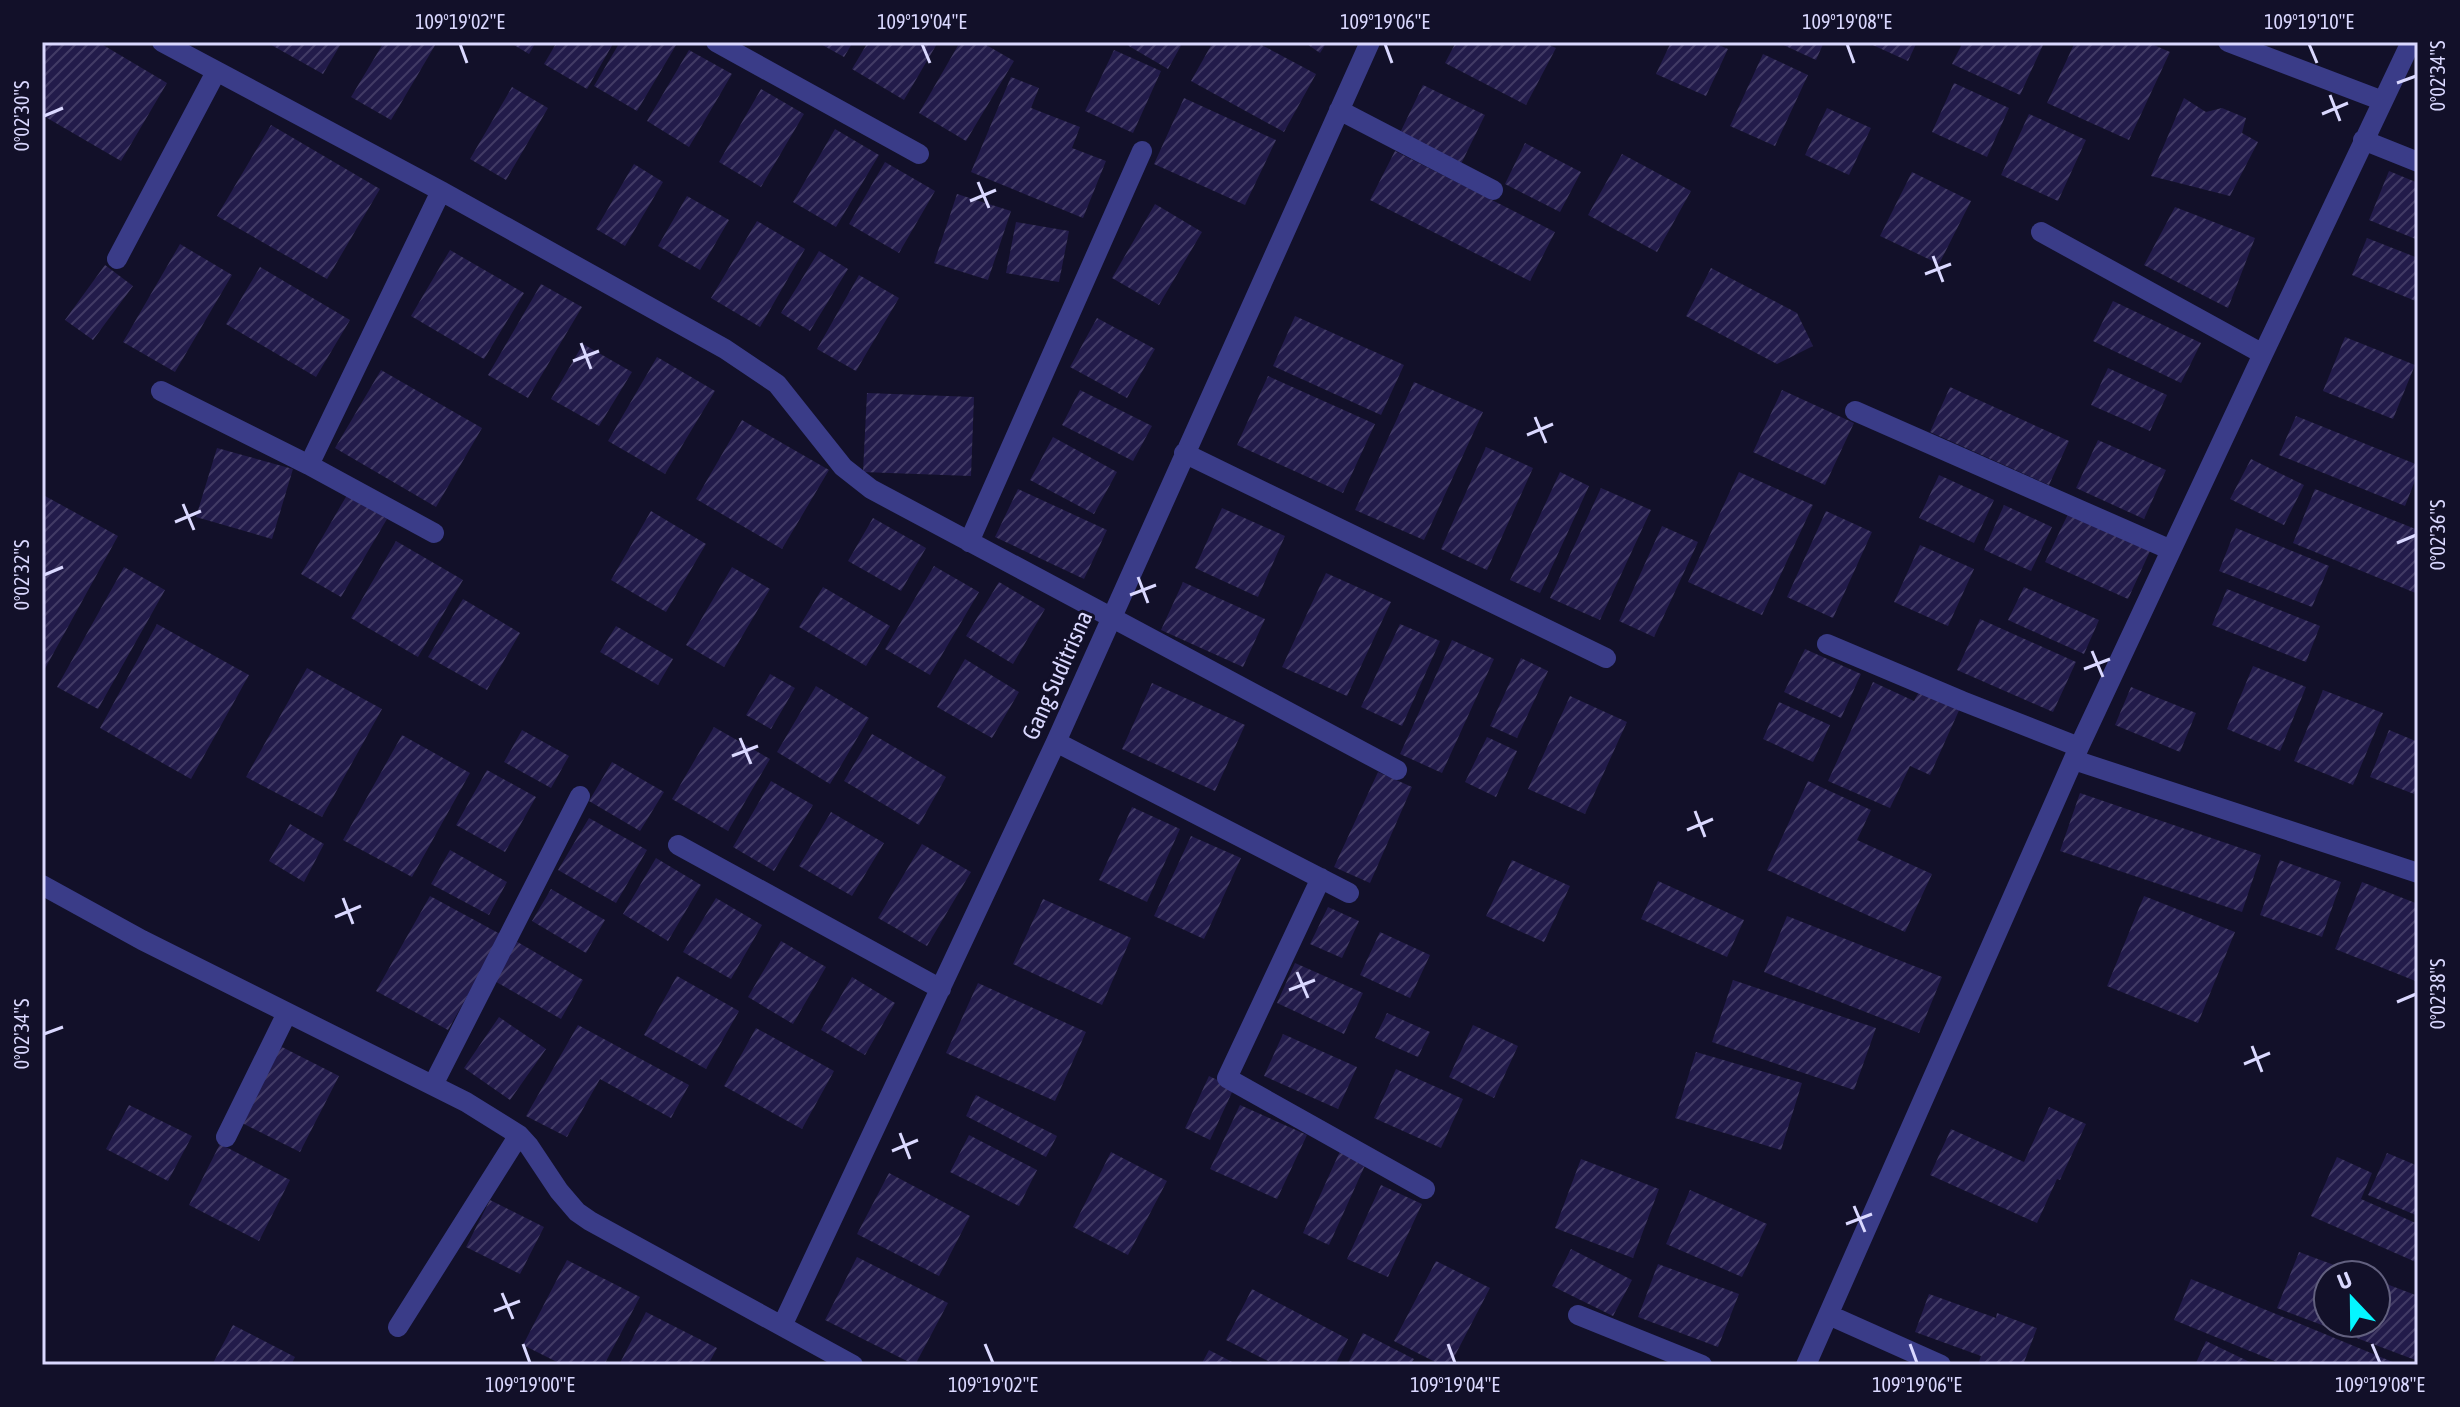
<svg xmlns="http://www.w3.org/2000/svg" width="2460" height="1407" font-family="'Asap Condensed',sans-serif">
<defs>
<pattern id="building-hatch" width="6" height="6" patternUnits="userSpaceOnUse" patternTransform="scale(2)"><rect width="6" height="6" fill="#221b4a"/><path d="M-1 1l2-2M0 6l6-6M5 7l2-2" fill="none" stroke="#423b65"/></pattern>
</defs>
<rect width="100%" height="100%" fill="#121029"/>
<path fill="url(#building-hatch)" d="M46,42H98L167,83L121,161L42,115V49Z
M266,42H342L323,74Z
M384,42H437L391,120L351,97Z
M509,42H536L529,54Z
M557,42H614L587,89L544,64Z
M620,42H678L637,111L594,86Z
M817,42H853L844,57Z
M868,42H938L904,100L852,69Z
M960,42H981L1014,61L966,141L919,113Z
M1122,42H1183L1168,69Z
M1213,42H1256L1316,74L1284,132L1191,81Z
M1304,42H1327L1320,53Z
M1456,42H1543L1556,48L1526,105L1445,63Z
M1671,42H1712L1728,49L1706,96L1656,74Z
M1777,42H1824L1816,60Z
M1866,42H1917L1908,61Z
M1963,42H2036L2043,45L2020,95L1952,64Z
M2075,42H2147L2170,52L2129,140L2047,103Z
M689,50L732,74L689,147L647,121Z
M1114,50L1161,71L1133,133L1085,111Z
M1763,54L1808,75L1775,146L1730,126Z
M1011,77L1039,88L1031,108L1080,127L1072,148L1106,161L1083,218L971,172Z
M1954,83L2009,108L1987,157L1932,132Z
M1423,85L1485,115L1461,164L1399,135Z
M512,87L548,108L506,180L470,159Z
M761,89L804,114L761,187L719,162Z
M1184,98L1276,140L1245,205L1154,164Z
M2184,98L2206,112L2222,108L2246,118L2242,133L2258,142L2230,196L2151,176Z
M1827,108L1871,128L1849,175L1805,155Z
M2029,114L2086,140L2058,201L2001,175Z
M271,125L380,189L327,279L217,216Z
M835,129L879,155L836,227L793,202Z
M1525,143L1581,172L1560,212L1505,184Z
M1395,151L1555,232L1530,281L1370,200Z
M1622,154L1691,191L1657,252L1588,215Z
M885,162L935,191L899,253L849,224Z
M634,164L663,182L625,246L596,229Z
M2389,171L2418,183V240L2369,220Z
M1912,172L1971,201L1939,264L1880,236Z
M957,194L1011,211L988,280L934,263Z
M687,196L729,220L700,270L658,246Z
M1155,204L1202,232L1159,305L1112,278Z
M2175,207L2255,238L2228,308L2144,265Z
M757,221L805,249L760,327L711,298Z
M1016,222L1069,231L1059,282L1006,273Z
M2367,238L2418,258V302L2352,275Z
M180,244L232,275L175,372L123,342Z
M450,250L524,293L484,359L411,316Z
M819,251L848,269L810,331L781,313Z
M105,265L133,286L93,340L65,320Z
M260,267L350,320L316,377L226,324Z
M1711,268L1797,313L1813,346L1777,364L1686,316Z
M859,275L899,298L856,371L817,349Z
M541,284L582,307L528,398L488,375Z
M2113,301L2201,343L2181,383L2093,341Z
M1295,316L1404,365L1381,415L1273,366Z
M1097,318L1155,349L1127,398L1070,367Z
M2345,337L2415,365L2393,419L2323,391Z
M583,344L632,372L599,426L551,399Z
M657,357L715,391L665,474L608,441Z
M2108,368L2167,395L2150,431L2091,405Z
M381,370L482,428L436,507L335,448Z
M1268,376L1375,424L1343,493L1237,445Z
M1414,382L1483,412L1424,540L1355,510Z
M1950,387L2069,441L2049,485L1930,432Z
M1080,390L1152,426L1133,461L1062,425Z
M1782,390L1854,423L1825,485L1753,452Z
M867,393L974,397L971,476L863,472Z
M2296,416L2418,465V473L2405,506L2279,455Z
M742,420L829,470L782,549L696,499Z
M1053,437L1117,472L1094,514L1030,480Z
M2098,440L2166,470L2144,519L2076,488Z
M1486,447L1533,468L1487,570L1441,549Z
M217,448L293,469L272,539L196,517Z
M2251,459L2304,485L2284,525L2230,499Z
M1560,472L1589,486L1540,593L1510,580Z
M1739,472L1813,505L1762,615L1688,582Z
M1939,475L1994,500L1974,543L1919,518Z
M1601,488L1651,510L1600,620L1550,598Z
M1018,489L1107,530L1084,579L995,537Z
M2315,489L2418,530V594L2293,543Z
M347,495L387,519L341,597L301,574Z
M45,496L118,536L42,674V501Z
M2004,505L2052,527L2031,571L1984,550Z
M1222,508L1285,536L1258,597L1195,568Z
M651,511L706,544L666,612L611,580Z
M1826,511L1872,532L1833,618L1787,597Z
M2069,512L2151,549L2128,599L2045,562Z
M873,518L926,548L901,591L848,561Z
M1662,526L1698,542L1654,637L1619,621Z
M2236,528L2329,566L2312,607L2219,571Z
M396,541L463,580L418,657L351,618Z
M1920,545L1974,569L1948,626L1894,602Z
M934,566L979,592L930,675L885,649Z
M124,567L165,590L98,709L57,687Z
M732,567L770,589L724,667L686,645Z
M1326,573L1391,602L1347,696L1282,667Z
M999,582L1045,609L1013,664L966,636Z
M1183,582L1265,619L1243,667L1161,630Z
M823,587L890,626L866,666L799,627Z
M2024,587L2099,620L2084,654L2008,620Z
M2227,589L2320,626L2306,662L2212,625Z
M463,599L520,633L487,690L428,657Z
M1980,619L2076,662L2053,712L1957,670Z
M157,624L249,675L191,779L100,728Z
M1400,624L1440,641L1402,726L1361,707Z
M616,626L673,659L658,685L600,652Z
M1452,640L1494,659L1442,773L1400,754Z
M1805,649L1861,674L1841,718L1784,692Z
M1521,658L1548,671L1517,738L1490,726Z
M965,659L1019,692L992,738L937,707Z
M2253,666L2306,687L2280,751L2227,729Z
M307,668L382,709L322,817L246,777Z
M770,674L795,688L771,729L746,715Z
M1873,682L1914,701L1921,688L1961,706L1930,775L1910,766L1890,808L1828,781Z
M1152,683L1245,725L1215,791L1122,749Z
M816,686L869,718L830,784L777,752Z
M2131,687L2196,713L2180,752L2115,725Z
M2323,690L2383,713L2353,785L2294,761Z
M1570,696L1627,722L1585,814L1528,789Z
M1779,702L1830,725L1813,762L1763,739Z
M714,727L770,759L728,831L672,799Z
M522,730L569,756L551,788L504,762Z
M2389,730L2418,742V784L2414,794L2370,777Z
M872,734L946,777L919,825L844,781Z
M402,735L470,773L412,877L343,840Z
M1487,737L1517,751L1496,797L1465,782Z
M612,762L664,792L640,831L589,801Z
M487,770L536,797L505,852L456,825Z
M1378,772L1412,787L1370,883L1334,867Z
M771,781L813,805L774,871L733,847Z
M1808,781L1871,810L1857,840L1932,874L1905,932L1767,870Z
M2080,793L2261,855L2242,912L2060,851Z
M1132,807L1180,829L1147,902L1099,880Z
M831,812L884,843L852,896L799,866Z
M589,818L647,850L616,903L558,870Z
M290,824L324,844L304,882L269,861Z
M1191,836L1241,858L1204,939L1154,916Z
M922,844L971,872L927,946L878,918Z
M450,850L507,882L489,915L431,884Z
M656,858L701,885L668,941L623,914Z
M1512,860L1570,886L1544,942L1486,916Z
M2280,860L2341,882L2322,937L2260,915Z
M1658,881L1744,920L1727,957L1641,919Z
M2362,882L2418,904V982L2335,949Z
M551,889L605,920L586,953L532,921Z
M430,896L502,935L448,1030L376,991Z
M2144,896L2235,932L2198,1023L2107,986Z
M716,898L762,925L731,979L683,952Z
M1043,899L1131,938L1102,1005L1013,964Z
M1328,907L1359,921L1342,958L1310,944Z
M1787,916L1942,977L1919,1033L1764,972Z
M1380,932L1430,955L1410,998L1360,975Z
M514,940L583,980L561,1019L491,979Z
M781,941L826,967L793,1024L748,997Z
M1295,963L1363,993L1344,1034L1277,1003Z
M677,976L739,1011L706,1069L644,1035Z
M852,977L895,1003L865,1055L821,1030Z
M1733,980L1876,1028L1854,1090L1712,1042Z
M978,983L1086,1032L1055,1101L946,1053Z
M1387,1013L1430,1032L1418,1057L1375,1038Z
M499,1017L546,1049L510,1100L464,1068Z
M578,1025L689,1085L671,1118L600,1079L567,1137L526,1116Z
M1473,1025L1518,1046L1494,1098L1449,1077Z
M756,1028L834,1071L802,1129L724,1086Z
M1283,1034L1357,1067L1338,1109L1264,1076Z
M280,1046L339,1076L300,1152L240,1122Z
M1696,1052L1802,1083L1781,1150L1675,1118Z
M1396,1069L1463,1099L1441,1148L1374,1118Z
M1209,1076L1234,1088L1210,1140L1185,1128Z
M976,1095L1057,1136L1046,1157L966,1116Z
M129,1105L192,1136L168,1181L106,1149Z
M1240,1105L1307,1135L1277,1199L1210,1169Z
M2049,1107L2086,1124L2060,1180L2057,1179L2037,1223L1930,1175L1951,1129L2024,1162Z
M969,1135L1037,1170L1019,1206L950,1172Z
M220,1144L290,1180L259,1241L189,1205Z
M1341,1149L1367,1161L1329,1245L1303,1233Z
M1111,1152L1167,1181L1128,1255L1073,1227Z
M2387,1153L2418,1166V1216L2368,1195Z
M2337,1157L2372,1173L2361,1199L2418,1224V1263L2311,1216Z
M1581,1159L1659,1189L1633,1258L1555,1228Z
M889,1173L970,1216L939,1276L857,1234Z
M1381,1185L1422,1204L1388,1277L1347,1259Z
M1690,1190L1767,1224L1742,1277L1666,1244Z
M490,1200L544,1227L520,1274L466,1247Z
M1571,1249L1632,1280L1613,1316L1552,1286Z
M2299,1252L2361,1275H2328V1323H2376V1280L2418,1296V1361L2277,1308Z
M857,1257L948,1303L915,1365L825,1320Z
M567,1260L640,1297L604,1365H563L523,1345Z
M1436,1261L1490,1288L1450,1365H1441L1394,1341Z
M1658,1264L1739,1294L1718,1347L1638,1317Z
M2191,1279L2400,1365H2284L2174,1320Z
M1252,1289L1348,1339L1335,1365H1276L1226,1340Z
M1929,1294L1996,1318L1997,1313L2037,1328L2023,1365H1981L1978,1364L1981,1356L1915,1332Z
M646,1312L717,1348L708,1365H619Z
M233,1325L295,1357L291,1365H212Z
M1363,1333L1414,1359L1410,1365H1347Z
M2206,1341L2256,1365H2195Z
M1209,1350L1238,1365H1201Z"/>
<g fill="none" stroke-linecap="round" stroke-linejoin="round">
<path stroke="#3a3c88" stroke-width="20" d="M162,42L441,191L725,349L777,384L843,467L871,489L1397,770
M716,42L919,154
M2228,42L2383,101
M1339,110L1493,190
M2363,140L2418,162
M2041,232L2263,354
M117,259L216,72
M161,391L309,465L434,533
M1855,411L2171,550
M1184,453L1606,658
M309,465L441,191
M969,542L1142,151
M1827,644L1962,701L2079,747
M1056,742L1349,893
M2074,760L2418,873
M678,845L941,989
M1321,878L1227,1078L1425,1189
M42,885L142,940L466,1102L519,1135L529,1146L559,1191L577,1212L590,1221L853,1365
M433,1085L580,796
M226,1137L287,1013
M1578,1315L1702,1365
M1829,1315L1941,1365
M782,1326L1056,742L1370,42
M398,1327L519,1135
M1806,1365L2079,747L2263,354L2411,42"/>
</g>
<path fill="none" stroke="#dad8ff" stroke-width="3" d="M460,44L467,63M922,44L930,63M1385,44L1392,63M1847,44L1854,63M2309,44L2317,63M2397,83L2416,76M2330,95L2340,121M2322,114L2348,103M44,116L63,108M978,182L989,208M970,201L996,190M1933,256L1943,282M1925,274L1951,264M581,343L591,369M573,361L599,351M1535,417L1546,443M1527,435L1553,424M183,504L194,530M175,522L201,511M2397,543L2416,535M44,575L63,567M1138,577L1148,603M1130,595L1156,585M2092,651L2103,677M2084,669L2110,659M740,738L751,764M732,756L758,746M1695,811L1705,837M1687,830L1713,819M343,898L353,924M335,917L361,906M1297,972L1308,998M1289,990L1315,980M2397,1002L2416,994M44,1034L63,1027M2252,1046L2262,1072M2244,1064L2270,1053M900,1133L910,1159M892,1151L918,1140M1854,1206L1865,1232M1846,1224L1872,1214M502,1293L513,1319M494,1311L520,1301M523,1344L530,1363M985,1344L993,1363M1448,1344L1455,1363M1910,1344L1917,1363M2372,1344L2380,1363"/>
<g text-anchor="middle" dominant-baseline="central" stroke-width="6" stroke-linejoin="round" paint-order="stroke">
<g font-size="24" fill="#dad8ff" stroke="#121029">
<text transform="translate(1057 675) rotate(-66)">Gang Suditrisna</text>
</g>
</g>
<rect width="2460" height="1407" fill="none" stroke="#121029" stroke-width="88"/>
<g transform="translate(2352 1299) rotate(338)"><circle r="38" fill="#121029" stroke="#62607f" stroke-width="2"/>
<path d="M0-6L14 30L0 20L-14 30Z" fill="#04f6ff"/>
<text y="-12" font-size="22" font-weight="bold" text-anchor="middle" fill="#dad8ff">U</text>
</g>
<rect x="44" y="44" width="2372" height="1319" fill="none" stroke="#dad8ff" stroke-width="3"/>
<g font-size="20" text-anchor="middle" fill="#dad8ff">
<text x="460" y="29">109°19'02"E</text>
<text x="922" y="29">109°19'04"E</text>
<text x="1385" y="29">109°19'06"E</text>
<text x="1847" y="29">109°19'08"E</text>
<text x="2309" y="29">109°19'10"E</text>
<text transform="translate(2438 76) rotate(-90)" y="7">0°02'34"S</text>
<text transform="translate(22 116) rotate(-90)" y="7">0°02'30"S</text>
<text transform="translate(2438 535) rotate(-90)" y="7">0°02'36"S</text>
<text transform="translate(22 575) rotate(-90)" y="7">0°02'32"S</text>
<text transform="translate(2438 994) rotate(-90)" y="7">0°02'38"S</text>
<text transform="translate(22 1034) rotate(-90)" y="7">0°02'34"S</text>
<text x="530" y="1392">109°19'00"E</text>
<text x="993" y="1392">109°19'02"E</text>
<text x="1455" y="1392">109°19'04"E</text>
<text x="1917" y="1392">109°19'06"E</text>
<text x="2380" y="1392">109°19'08"E</text>
</g>
</svg>
